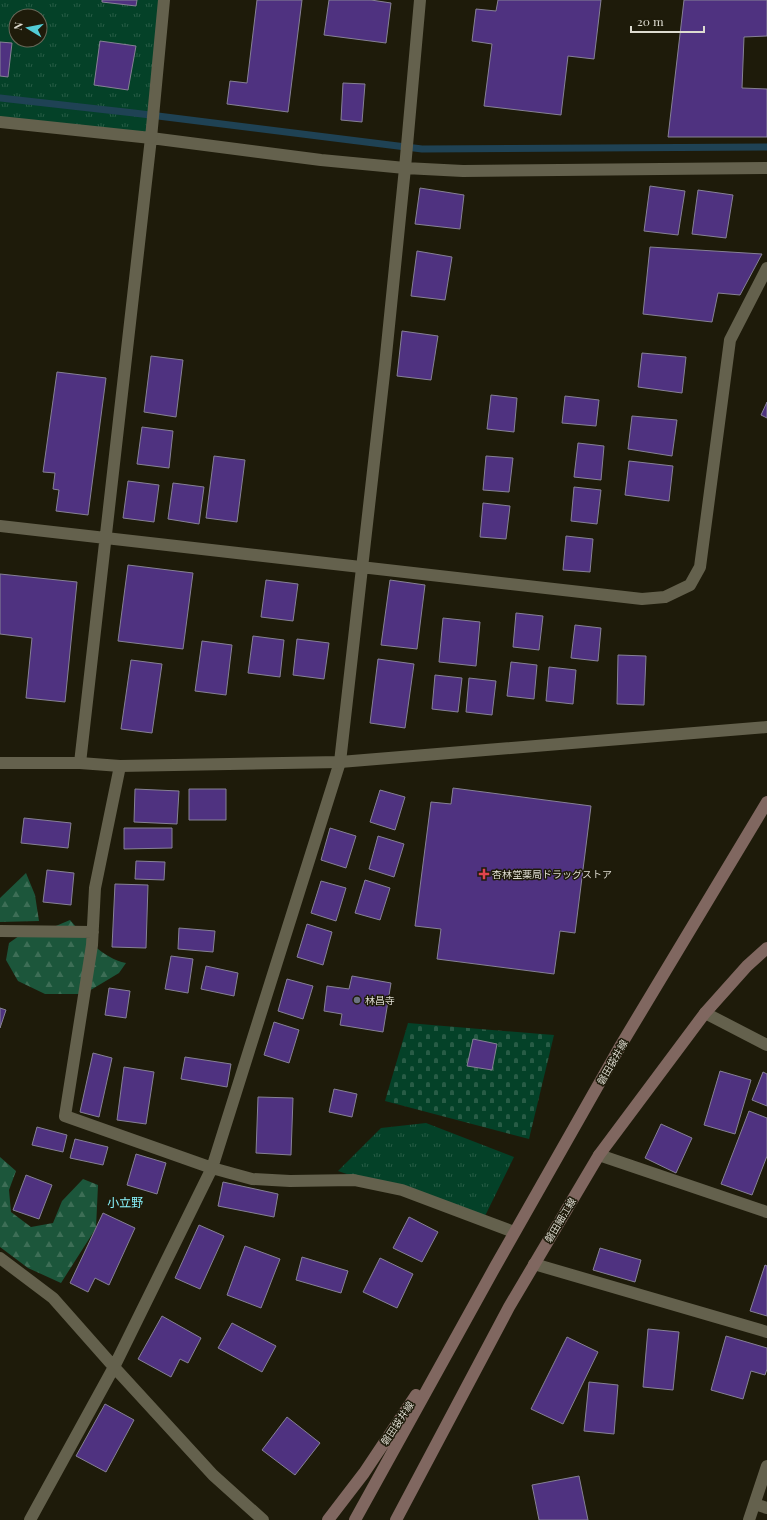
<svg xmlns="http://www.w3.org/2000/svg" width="767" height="1520" font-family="'Playfair Display','Noto Sans JP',serif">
<defs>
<pattern id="grass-tufts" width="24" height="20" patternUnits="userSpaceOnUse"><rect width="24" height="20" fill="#044128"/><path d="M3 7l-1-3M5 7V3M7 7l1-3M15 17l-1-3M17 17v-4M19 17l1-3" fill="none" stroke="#285c46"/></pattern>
<pattern id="forest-firs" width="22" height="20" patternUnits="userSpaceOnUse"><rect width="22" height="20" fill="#1c563b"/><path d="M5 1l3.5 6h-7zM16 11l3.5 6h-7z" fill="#3d6e56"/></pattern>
<pattern id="cemetery-stones" width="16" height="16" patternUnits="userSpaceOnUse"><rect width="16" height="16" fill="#044128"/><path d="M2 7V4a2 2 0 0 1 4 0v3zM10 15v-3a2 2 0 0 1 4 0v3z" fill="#285c46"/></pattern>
</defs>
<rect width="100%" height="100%" fill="#1e1b0a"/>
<path fill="url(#grass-tufts)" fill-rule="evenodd" d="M0,0H164L151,138L0,122ZM16,16H40V40H16Z
M426,1123L514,1157L483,1220L338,1171L381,1128Z"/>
<path fill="url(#forest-firs)" d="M26,873L35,895L39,921L0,922V898Z
M70,920C85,937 102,958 126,963L119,973L84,994H45L18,981L6,960L9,943L26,931H44Z
M0,1157L16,1171L9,1190L11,1212L31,1227L53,1223L62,1201L83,1179L98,1185L96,1228L61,1283L28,1268L0,1247Z"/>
<path fill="url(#cemetery-stones)" d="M408,1023L554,1035L529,1139L385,1101Z"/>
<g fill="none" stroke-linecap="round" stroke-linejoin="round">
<path stroke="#1f4254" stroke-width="7" d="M0,98L134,113L422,149L767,147"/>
</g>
<path fill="#4f3280" stroke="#868195" d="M102,0H137L136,6L102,2Z
M257,0H302L288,112L227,104L230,81L247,83Z
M329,0H371L391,3L386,43L324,35Z
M498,0H601L594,59L568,56L561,115L484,106L492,44L472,41L476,9L496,11Z
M684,0H767V36L744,37L742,88L767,89V137H668Z
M100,41L136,46L128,90L94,85Z
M0,42L12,43L8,77L0,76Z
M343,83L365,84L362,122L341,120Z
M650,186L685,191L678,235L644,231Z
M420,188L464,195L460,229L415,224Z
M698,190L733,195L726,238L692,234Z
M650,247L762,254L740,295L718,293L712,322L643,314Z
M417,251L452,257L445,300L411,296Z
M402,331L438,336L431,380L397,376Z
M642,353L686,357L682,393L638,387Z
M151,356L183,360L176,417L144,412Z
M57,372L106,378L88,515L56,511L59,490L53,489L55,473L43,472Z
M491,395L517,398L514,432L487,429Z
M565,396L599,400L596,426L562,423Z
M767,402V418L761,415Z
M632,416L677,420L672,456L628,449Z
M142,427L173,431L169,468L137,464Z
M578,443L604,446L601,480L574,477Z
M214,456L245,460L237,522L206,518Z
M486,456L513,458L509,492L483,490Z
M629,461L673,466L669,501L625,495Z
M128,481L159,485L154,522L123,518Z
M173,483L204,487L199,524L168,519Z
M574,487L601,490L597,524L571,521Z
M483,503L510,506L506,539L480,537Z
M566,536L593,539L590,572L563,570Z
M128,565L193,573L183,649L118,641Z
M0,574L77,582L65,702L26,698L32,638L0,634Z
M266,580L298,584L293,621L261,617Z
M390,580L425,585L417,649L381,645Z
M516,613L543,616L539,650L513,647Z
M443,618L480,622L476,666L439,662Z
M575,625L601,628L598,661L571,658Z
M253,636L284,640L280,677L248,673Z
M297,639L329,643L324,679L293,675Z
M202,641L232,645L226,695L195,691Z
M618,655L646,656L644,705L617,704Z
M378,659L414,664L405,728L370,723Z
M131,660L162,664L152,733L121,729Z
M511,662L537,665L534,699L507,696Z
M549,667L576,670L573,704L546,701Z
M435,675L462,678L458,712L432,709Z
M469,678L496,681L492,715L466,712Z
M453,788L591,806L575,933L560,931L554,974L437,959L441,929L415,926L431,802L451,804Z
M135,789L179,791L177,824L134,822Z
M189,789H226V820H189Z
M380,790L405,797L395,830L370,822Z
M24,818L71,823L68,848L21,843Z
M124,828H172V848L124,849Z
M330,828L356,836L346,868L321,860Z
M378,836L404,844L394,877L369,869Z
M136,861L165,862L164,880L135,879Z
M47,870L74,873L71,905L43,902Z
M365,880L390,888L380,920L355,913Z
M321,881L346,888L336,921L311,913Z
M115,884L148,885L146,948L112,947Z
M307,924L332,932L323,965L297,957Z
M179,928L215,931L213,952L178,949Z
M171,956L193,959L188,993L165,989Z
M206,966L238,973L234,996L201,989Z
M352,976L391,983L383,1032L340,1025L342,1014L324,1011L327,986L349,989Z
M287,979L313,986L303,1019L278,1011Z
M109,988L130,991L126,1018L105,1015Z
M0,1008L6,1010L0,1028Z
M274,1022L299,1030L289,1063L264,1055Z
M473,1039L497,1044L492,1070L467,1066Z
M93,1053L112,1058L99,1117L80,1112Z
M185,1057L231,1064L227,1087L181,1079Z
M124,1067L154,1072L146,1124L117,1120Z
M720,1071L751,1080L735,1134L704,1125Z
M763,1072L767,1074V1106L752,1100Z
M334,1089L357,1094L352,1117L329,1112Z
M258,1097L293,1098L291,1155L256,1153Z
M749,1111L767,1118V1156L752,1195L721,1184Z
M661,1124L692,1138L676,1173L645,1158Z
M37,1127L67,1135L63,1152L32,1145Z
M75,1139L108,1147L103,1165L70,1158Z
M136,1154L166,1163L157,1194L127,1185Z
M26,1175L52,1185L39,1219L13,1210Z
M223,1182L278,1194L274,1217L218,1206Z
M103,1213L135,1228L109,1285L95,1278L88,1292L70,1283Z
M409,1217L438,1232L422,1262L393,1248Z
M199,1225L224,1236L200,1289L175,1278Z
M245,1246L280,1259L261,1308L227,1295Z
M600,1248L641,1260L635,1282L593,1270Z
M302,1257L348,1271L341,1293L296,1280Z
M380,1258L413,1274L397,1308L363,1292Z
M765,1265L767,1266V1316L750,1311Z
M162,1316L201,1338L188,1363L180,1359L171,1377L138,1359Z
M232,1323L276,1346L262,1372L218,1348Z
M648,1329L679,1332L673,1390L643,1387Z
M726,1336L767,1348V1369L765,1375L751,1371L743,1399L711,1390Z
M567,1337L598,1352L563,1424L531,1409Z
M589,1382L618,1385L614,1434L584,1431Z
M105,1404L134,1420L106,1472L76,1456Z
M287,1417L320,1443L295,1475L262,1450Z
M579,1476L588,1520H539L532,1485Z"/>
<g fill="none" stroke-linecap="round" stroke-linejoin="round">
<path stroke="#64614d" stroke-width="12" d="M0,526L642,599L665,597L690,585L700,567L730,340L767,268
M80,763L151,138L321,160L405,168L463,171L767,168
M120,766L95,888L92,945L65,1116L212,1168L252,1179L290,1181L354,1180L402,1190L514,1232
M0,931L93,932
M705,1013L767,1045
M599,1155L767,1212
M0,1258L53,1298L114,1367L213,1475L263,1520
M534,1264L767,1332
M755,1504L767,1508
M30,1520L114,1367L212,1168L340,762L385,365L405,168L420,0
M749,1520L767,1466"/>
<path stroke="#64614d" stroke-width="12" d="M0,122L151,138L164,0
M0,763H80L120,766L340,762L767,727"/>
<path stroke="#806760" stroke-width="12" d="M328,1520L364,1473L416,1395
M355,1520L495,1267L621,1045L767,802
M396,1520L509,1307L599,1155L705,1013L747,966L767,948"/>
</g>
<path fill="#e0444e" stroke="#1e1b0a" stroke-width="1.5" d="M482 868h4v4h4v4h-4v4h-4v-4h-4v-4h4z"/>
<circle fill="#6b7280" stroke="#1e1b0a" stroke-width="1.5" cx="357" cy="1000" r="4"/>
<g text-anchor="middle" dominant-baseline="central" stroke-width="3" stroke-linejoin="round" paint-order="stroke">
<g font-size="10" fill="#dddbd0" stroke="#1e1b0a" text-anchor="start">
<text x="492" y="874">杏林堂薬局ドラッグストア</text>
<text x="365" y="1000">林昌寺</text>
</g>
<g font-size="10" fill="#dddbd0" stroke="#1e1b0a">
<text transform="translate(612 1062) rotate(-60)">磐田袋井線</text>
<text transform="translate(560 1220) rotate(-59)">磐田細江線</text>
<text transform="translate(397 1423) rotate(-56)">磐田袋井線</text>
</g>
<g font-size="12" fill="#89f4fd" stroke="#1e1b0a">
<text x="125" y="1202">小立野</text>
</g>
</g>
<g transform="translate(28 28) rotate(280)"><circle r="19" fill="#1e1b0a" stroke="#6a6859"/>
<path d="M0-3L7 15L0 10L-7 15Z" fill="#52ccd6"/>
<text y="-6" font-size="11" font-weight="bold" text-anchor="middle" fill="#dddbd0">N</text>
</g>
<path d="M631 26v6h73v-6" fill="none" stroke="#dddbd0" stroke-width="2"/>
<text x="637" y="26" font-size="12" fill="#dddbd0" stroke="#1e1b0a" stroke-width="3" paint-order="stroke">20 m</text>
</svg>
